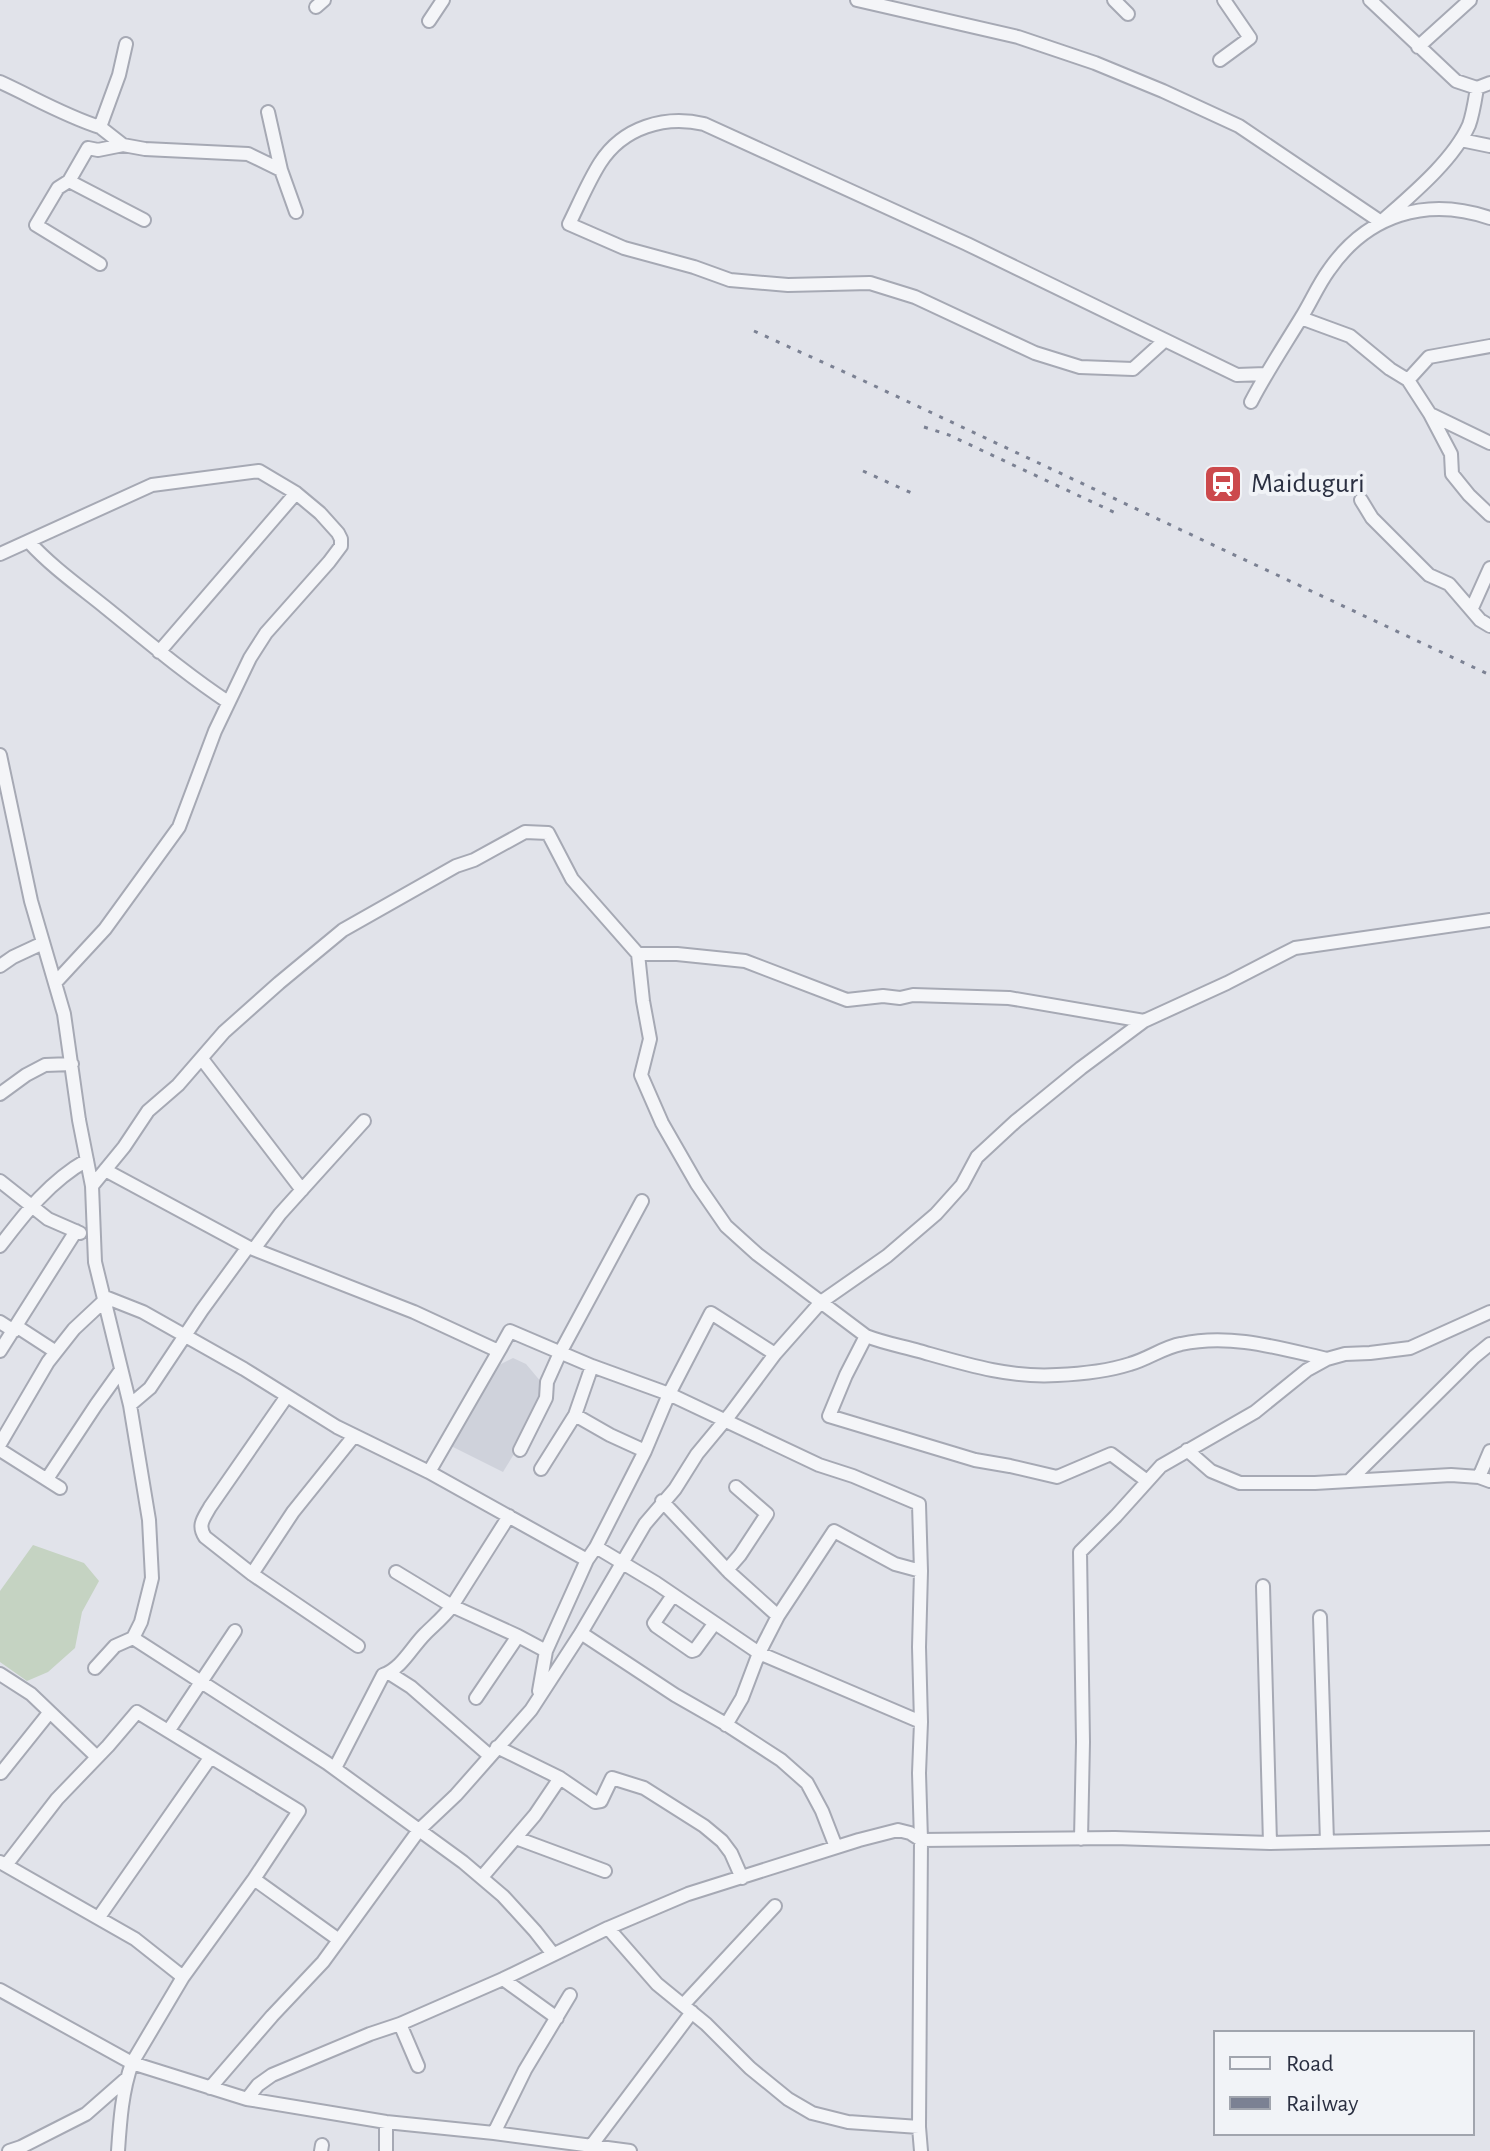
<svg xmlns="http://www.w3.org/2000/svg" width="1490" height="2151" font-family="'Alegreya Sans',sans-serif">
<rect width="100%" height="100%" fill="#e1e3ea"/>
<path fill="#cfd2db" d="M513,1358L526,1364L547,1389L528,1431L503,1472L449,1445L495,1367Z"/>
<path fill="#c5d3c2" d="M33,1545L84,1563L99,1581L82,1612L75,1648L48,1672L27,1681L0,1662V1591Z"/>
<g fill="none" stroke-linecap="round" stroke-linejoin="round">
<defs>
<path id="minor" d="M857,0L1018,37L1095,63L1163,91L1239,126L1381,222C1410,196 1453,161 1469,125C1473,114 1475,100 1477,88
M1114,0L1128,14
M1370,0L1456,81L1477,88L1490,83
M316,7L324,0
M429,21L443,0
M1418,47L1470,0
M1220,60L1250,38L1224,0
M0,82C33,97 65,116 100,127
M268,112L281,170
M1461,140L1490,146
M123,145L100,127L119,75L126,44
M69,181L88,148L98,150L123,145L145,149L248,154L281,170L296,212
M100,264L36,225L58,188L69,181L144,220
M1301,318L1350,336L1390,369L1408,380L1430,414L1451,454L1452,474L1469,495L1490,515
M1164,341L1133,369L1080,367L1035,353L915,297L870,283L788,285L730,280L694,267L624,248L569,224C579,204 588,182 600,163C623,127 665,115 704,124L967,244L1237,375L1266,374
M1408,380L1429,357L1490,346
M1251,402C1266,373 1284,346 1301,318C1311,302 1318,285 1329,270C1367,215 1426,196 1490,218
M1430,414L1490,443
M1361,500L1372,518L1429,575L1449,584L1480,620L1490,626
M29,542C52,567 79,586 105,607C146,640 184,673 228,702
M0,554L152,485L259,471L296,493L320,513L338,533L341,539V546L329,562L266,633L250,658L215,731L179,827L105,929L55,983
M1472,608L1490,568
M159,652L296,493
M0,755L31,901L64,1014L79,1120L92,1186L95,1262L130,1405L149,1520L152,1578L141,1622L133,1638L115,1646L95,1668
M638,954H677L745,961L847,1000L883,996L900,998L913,995L1009,998L1144,1021
M0,966L13,957L43,943
M202,1059L302,1190
M0,1094L26,1075L45,1065L72,1064
M105,1170L248,1247L414,1312L494,1349H500L510,1331L592,1366L575,1415L610,1435L645,1451
M0,1181L48,1219L80,1233
M92,1186L124,1147L148,1111L178,1085L224,1032L279,983L343,930L456,866L474,860L525,832L548,833L572,879L638,954L643,1001L650,1039L641,1075L662,1123L697,1184L726,1226L757,1254L866,1336C884,1343 901,1346 919,1351C965,1364 1009,1378 1057,1375C1081,1374 1108,1371 1130,1364C1148,1359 1164,1347 1181,1344C1230,1333 1279,1348 1327,1359
M0,1246C25,1213 50,1181 87,1160
M254,1249L280,1214L364,1121
M105,1297L143,1312L244,1369L337,1427L429,1472L587,1560
M0,1322L14,1331
M16,1326L56,1352
M866,1336L846,1375L829,1416L975,1460L1010,1466L1057,1477L1111,1454L1147,1481
M0,1351L76,1231
M592,1366L669,1394L819,1465L853,1476L919,1504L921,1571L919,1647L921,1722L919,1773L921,1840L919,2127
M287,1396L210,1507C204,1518 197,1525 205,1537L252,1574L358,1646
M130,1405L150,1388L202,1310L248,1247
M0,1444L48,1362L74,1329L105,1300
M0,1450L60,1488
M520,1450L546,1398L547,1382L560,1353L642,1201
M1187,1450L1211,1471L1240,1483H1315L1451,1475L1479,1477L1490,1481
M541,1469L575,1415
M429,1472L500,1349
M1479,1477L1490,1451
M47,1479L96,1405L121,1370
M1350,1480L1474,1357L1490,1344
M662,1501L729,1572L778,1616
M596,1547L656,1583L759,1653L921,1722
M727,1570L740,1555L767,1514L736,1487
M396,1572L452,1606L509,1516
M252,1574L293,1512L354,1436
M1263,1586L1270,1843
M673,1595L654,1623L656,1626L692,1651L695,1650L714,1624
M1320,1617L1327,1842
M581,1633L675,1695L724,1723L781,1760L807,1783L822,1811L836,1847
M133,1638L327,1763L463,1862L503,1896L535,1931L553,1954
M389,1673L411,1687L490,1756
M0,1674L31,1694L97,1757
M539,1691L546,1651L587,1560L596,1547L645,1451L669,1394L711,1313L775,1354
M476,1698L518,1636
M726,1725L742,1698L759,1653L778,1616L834,1531L895,1564L921,1571
M169,1730L235,1631
M497,1747L560,1778L595,1802L601,1801L612,1778L644,1788L704,1826L722,1841L731,1853L742,1878
M335,1768L383,1675C402,1668 411,1648 425,1634C434,1625 444,1617 452,1606L518,1636L546,1651
M1,1773L49,1713
M516,1838L605,1871
M1081,1839L1083,1742L1080,1552L1116,1516L1161,1466L1255,1412L1307,1370L1327,1359L1345,1354L1370,1353L1410,1348L1490,1312
M0,1862L135,1939L183,1977L132,2063C122,2091 120,2121 118,2151
M6,1865L57,1799L108,1746L137,1712L299,1811L254,1879L183,1977
M482,1877L535,1815L560,1778
M254,1879L339,1940
M99,1917L210,1758
M608,1928L657,1984L706,2024L750,2068L788,2099L812,2113L848,2122L919,2127L921,2151
M503,1979L557,2018
M0,1990L132,2063L247,2099L386,2122L494,2133L630,2151
M683,2005L775,1906
M400,2024L418,2066
M210,2088L272,2016L323,1962L419,1830L456,1795L531,1710L581,1633L645,1524L675,1489L697,1454L731,1413L775,1354L821,1302L887,1256L936,1214L962,1185L977,1157L1016,1121L1081,1068L1144,1021L1227,983L1295,948L1490,920
M247,2099L258,2085L272,2075L370,2034L400,2024L503,1979L608,1928L688,1894L859,1840L898,1830L910,1833L921,1840L1115,1838L1270,1843L1490,1838
M494,2133L525,2070L570,1995
M591,2146L692,2012
M9,2151L21,2147L86,2114L127,2078
M321,2151L322,2145
M386,2151V2122"/>
</defs>
<use href="#minor" stroke="#a6a9b4" stroke-width="16"/>
<use href="#minor" stroke="#f4f5f8" stroke-width="12"/>
<path stroke="#7b8193" stroke-width="3" stroke-dasharray="4 8" stroke-linecap="butt" d="M754,331L864,381L1490,675
M924,427L949,435L1120,515
M863,471L916,495"/>
</g>
<defs>
<symbol id="station-square" viewBox="-11 -11 22 22"><rect x="-9" y="-9" width="18" height="18" rx="4" fill="#cc494c" stroke="#f1f3f7"/><path d="M-3-6H3Q5-6 5-4V2Q5 4 3 4L4.5 6H3L1.5 4h-3L-3 6H-4.5L-3 4Q-5 4-5 2V-4Q-5-6-3-6ZM-3.5-4v3h7v-3ZM-3.5 1v1.5H-2V1ZM2 1v1.5H3.5V1Z" fill="#fff"/></symbol>
</defs>
<g fill-rule="evenodd">
<use href="#station-square" x="1201" y="462" width="44" height="44"/>
</g>
<g text-anchor="middle" dominant-baseline="central" stroke-width="8" stroke-linejoin="round" paint-order="stroke">
<g font-size="28" fill="#2a2f41" stroke="#f1f3f7" text-anchor="start">
<text x="1251" y="484">Maiduguri</text>
</g>
</g>
<rect x="1214" y="2031" width="260" height="104" fill="#f1f3f7" stroke="#a1a5ae" stroke-width="2"/>
<rect x="1230" y="2057" width="40" height="12" fill="#f4f5f8" stroke="#a1a5ae" stroke-width="2"/>
<text x="1286" y="2071" font-size="24" fill="#2a2f41">Road</text>
<rect x="1230" y="2097" width="40" height="12" fill="#7b8193" stroke="#a1a5ae" stroke-width="2"/>
<text x="1286" y="2111" font-size="24" fill="#2a2f41">Railway</text>
</svg>
